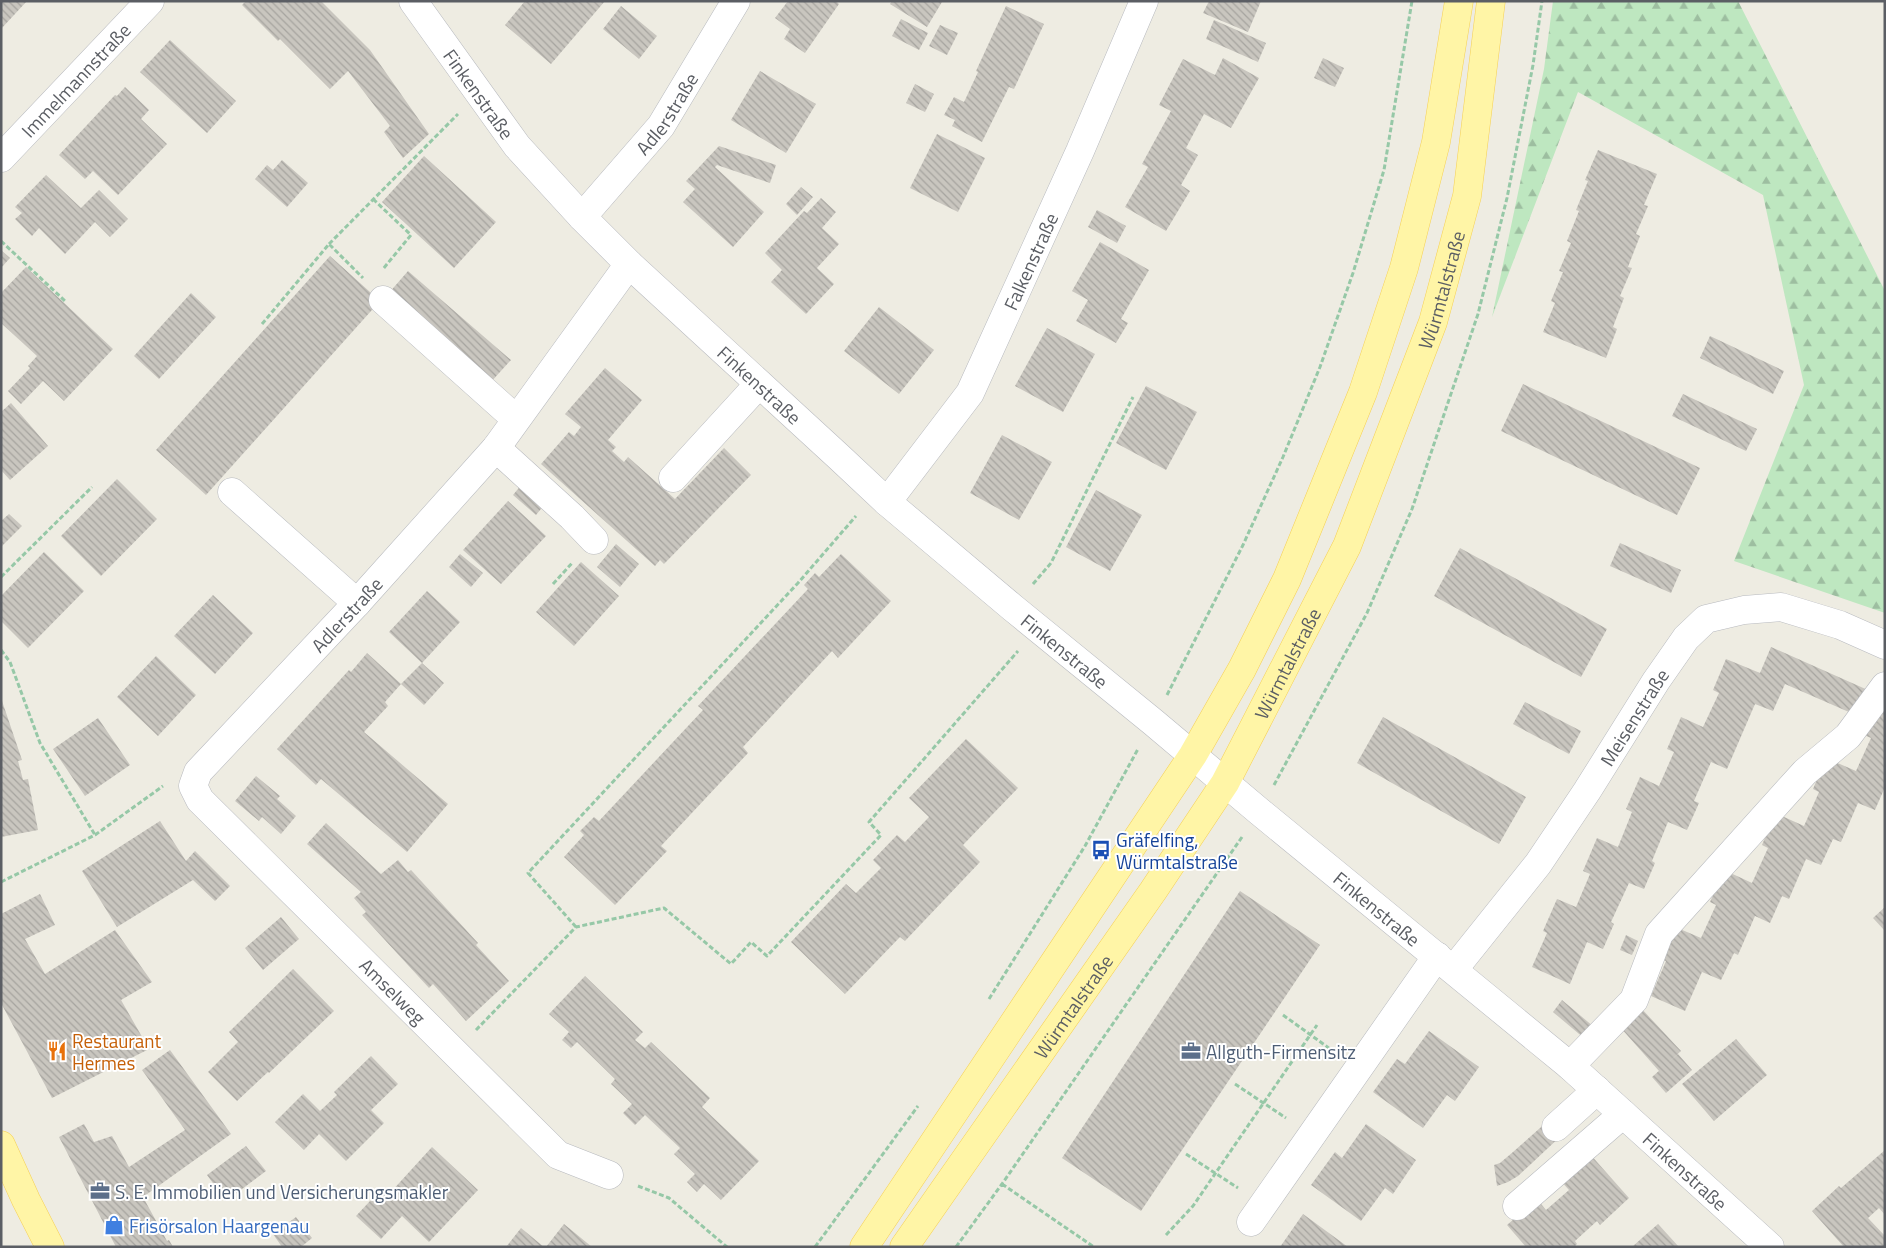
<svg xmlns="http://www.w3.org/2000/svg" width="1886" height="1248" font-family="'Titillium Web',sans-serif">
<defs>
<pattern id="forest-firs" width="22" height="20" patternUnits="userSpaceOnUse" patternTransform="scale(1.25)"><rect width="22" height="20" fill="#bee7c0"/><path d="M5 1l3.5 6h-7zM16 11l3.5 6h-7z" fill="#9dbea0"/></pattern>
<pattern id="building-back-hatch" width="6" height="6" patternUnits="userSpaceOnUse" patternTransform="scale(1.25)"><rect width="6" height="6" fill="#c9c6bf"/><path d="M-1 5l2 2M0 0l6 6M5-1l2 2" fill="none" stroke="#a6a49f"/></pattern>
</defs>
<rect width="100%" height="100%" fill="#eeece2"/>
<path fill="url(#forest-firs)" d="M1553,1H1738L1885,291V613L1734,561L1804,385L1763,195L1578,92L1492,317L1544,69Z"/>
<path fill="url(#building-back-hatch)" d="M1,1H27L1,29Z
M246,1H321L370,50L429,134L403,158L384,132L390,126L348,71L330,89L280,39L278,41L242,5Z
M525,1H605L551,64L505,25Z
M788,1H836L839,4L805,53L784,39L790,29L775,18Z
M892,1H940L942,2L927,27L890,4Z
M1209,1H1261L1248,32L1203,13Z
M621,6L657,36L639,59L603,29Z
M1006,6L1044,24L1014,89L1009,87L982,142L952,126L955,120L944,115L954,97L964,102L965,100L978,72L976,71Z
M901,19L928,33L919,50L892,36Z
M1214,20L1266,43L1258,62L1206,39Z
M940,25L958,33L947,55L929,46Z
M170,40L236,101L207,133L140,72Z
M1223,58L1259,78L1231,128L1204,114L1186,148L1198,155L1181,185L1190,191L1166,231L1125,207L1148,167L1142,164L1171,111L1159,105L1183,59L1215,75Z
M1323,58L1344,68L1335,87L1314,78Z
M760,71L816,104L786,153L731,120Z
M915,84L934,94L925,112L906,103Z
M125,87L149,110L141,119L167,144L118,195L93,171L85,179L59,155L115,95L117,96Z
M937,134L985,158L958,212L910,188Z
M719,146L776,165L770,183L717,165L715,167L764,212L733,247L683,202L695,189L686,181Z
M1598,150L1657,174L1644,205L1648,206L1636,234L1640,236L1628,267L1632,268L1620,296L1624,298L1613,327L1617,329L1606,358L1543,332L1555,303L1551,301L1563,272L1559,271L1571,243L1567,241L1579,211L1576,210L1588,181L1585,180Z
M424,156L496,222L454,268L382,202Z
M282,160L308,183L287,207L255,179L267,165L273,170Z
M46,175L81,208L99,190L128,219L110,237L95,222L65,254L39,228L32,236L15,219L22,213L15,207Z
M801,187L813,197L797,215L786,204Z
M821,198L836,212L822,228L839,244L817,268L834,284L806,314L771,282L782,270L765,253L804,211L807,213Z
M1097,210L1126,226L1117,243L1088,227Z
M1100,242L1149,270L1121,319L1128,323L1116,343L1076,321L1088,300L1072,291Z
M1,250L10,258L1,268Z
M330,256L380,301L206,495L156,450Z
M26,267L113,349L64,401L43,381L21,404L8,391L30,368L28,366L37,356L1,323V293Z
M408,271L511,360L490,383L388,294Z
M191,293L216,317L159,379L134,356Z
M879,307L934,350L899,394L844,351Z
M1047,328L1095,354L1063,412L1015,386Z
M1710,336L1784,371L1773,394L1700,358Z
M605,368L642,400L608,440L616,447L612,451L624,462L628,457L675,499L724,448L751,475L664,564L660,560L655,566L541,464L569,432L574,436L581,427L565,414Z
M1523,384L1700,468L1677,515L1501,431Z
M1146,386L1197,412L1166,470L1116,443Z
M1683,394L1757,429L1746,451L1672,416Z
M11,403L48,446L10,480L1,470V412Z
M1002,435L1052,462L1019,520L970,493Z
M117,479L157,519L101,576L61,536Z
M522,484L545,504L536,515L513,495Z
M1096,490L1142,515L1110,571L1066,547Z
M508,501L546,536L501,584L463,550Z
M9,514L22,526L1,547V521Z
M1620,543L1681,570L1671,593L1610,566Z
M616,544L639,564L620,587L597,567Z
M1460,548L1607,629L1581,677L1434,596Z
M44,552L84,591L28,648L1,621V596Z
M460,554L483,573L471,587L449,567Z
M841,554L891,601L838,658L832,651L743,747L748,753L661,846L667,851L615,905L564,857L584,835L580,831L594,817L599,821L703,710L698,706L808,589L804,585L815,573L819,577Z
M581,562L619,596L574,646L536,612Z
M427,591L460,622L422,663L389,632Z
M213,595L253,633L215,674L174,636Z
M1771,647L1870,691L1858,716L1785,684L1773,711L1755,704L1727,769L1711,762L1694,801L1699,803L1687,830L1668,822L1652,861L1655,863L1644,889L1629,883L1611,922L1614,924L1603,949L1587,942L1570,984L1532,967L1547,933L1543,931L1557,899L1576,907L1590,874L1583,871L1597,838L1618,847L1632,812L1626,809L1640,777L1659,786L1674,752L1667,749L1681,717L1703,727L1719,693L1713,690L1726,659L1760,673Z
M367,653L401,684L385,702L388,706L364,732L448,804L407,852L321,779L316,785L277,749L349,670L351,672Z
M156,656L196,695L158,736L117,697Z
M422,663L444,683L424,705L401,684Z
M1,698L22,760L18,761L23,780L28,779L38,830L1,837Z
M1525,702L1581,731L1569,754L1513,724Z
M1885,705V787L1875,810L1858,803L1841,842L1833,839L1821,865L1806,859L1789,899L1782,896L1770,923L1755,916L1738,955L1734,953L1721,980L1702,972L1685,1011L1651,996L1666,961L1658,958L1673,926L1701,938L1716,905L1710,902L1724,870L1752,883L1768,848L1762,845L1775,813L1804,826L1819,792L1813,789L1826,758L1856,771L1871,738L1864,735Z
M1383,717L1526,797L1499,844L1357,763Z
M98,718L130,765L85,796L53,749Z
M966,739L1018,788L963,845L980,862L905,941L900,937L845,994L791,942L846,884L856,893L881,868L873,860L897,835L905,842L929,817L909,798Z
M256,776L280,796L277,799L296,816L281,834L262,817L259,821L235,801Z
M160,821L186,861L195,851L230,886L215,901L193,880L117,927L82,871Z
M326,823L381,874L398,860L408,872L411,870L478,943L476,945L509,981L466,1021L433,984L429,988L362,915L366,912L354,898L361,892L307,844Z
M1240,891L1320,945L1141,1211L1062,1158Z
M40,894L55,925L25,939L45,974L115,930L152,982L121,1000L149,1049L52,1098L1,1003V914Z
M1885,907V931L1873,918Z
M281,917L299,939L263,970L245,948Z
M1626,935L1638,941L1632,955L1620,950Z
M293,969L334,1011L269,1073L268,1072L237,1101L208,1072L238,1042L229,1032Z
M585,976L643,1032L635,1040L645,1048L651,1042L710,1098L702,1107L759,1161L721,1200L704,1184L697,1192L687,1182L695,1174L674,1154L680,1148L645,1115L635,1125L623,1113L632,1104L611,1084L615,1079L577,1042L571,1048L562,1040L569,1032L549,1014Z
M1562,1000L1594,1027L1585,1039L1553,1012Z
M1641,1008L1681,1051L1659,1071L1620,1027Z
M1429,1031L1479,1067L1455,1101L1447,1095L1423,1128L1373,1092L1397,1059L1405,1064Z
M1736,1039L1767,1075L1714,1121L1682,1084Z
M170,1050L231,1134L143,1197L167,1241L169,1240L173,1247H116L59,1137L84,1124L94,1142L112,1136L129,1167L185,1130L142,1070Z
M1678,1054L1692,1070L1666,1093L1652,1077Z
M371,1056L398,1084L371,1110L384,1123L346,1161L319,1134L304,1150L275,1122L303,1094L320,1111L337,1095L334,1092Z
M1549,1120L1563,1134L1518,1176L1508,1182L1497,1186L1494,1165L1500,1163L1513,1152Z
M1366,1124L1416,1160L1393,1194L1385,1188L1361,1221L1311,1185L1335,1152L1342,1158Z
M246,1146L266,1171L226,1201L207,1175Z
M432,1147L478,1190L429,1242L402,1216L381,1239L356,1216L383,1187L390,1193Z
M1885,1150V1215L1879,1208L1868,1218L1885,1236V1247H1844L1812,1211L1839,1186L1841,1188Z
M1589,1153L1629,1198L1600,1225L1597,1221L1575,1241L1577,1244L1574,1247H1526L1507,1225L1537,1199L1546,1210L1569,1190L1559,1179Z
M1303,1214L1348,1247H1280Z
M296,1217L312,1238L301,1247H282L273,1234Z
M564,1224L592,1247H546Z
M1658,1224L1679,1247H1632L1642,1238Z
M521,1228L544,1247H506Z"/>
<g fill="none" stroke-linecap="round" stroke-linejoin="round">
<defs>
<g id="minor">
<path id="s1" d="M413,1L517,146L582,217L629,264L839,457L887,502L1013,608L1153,722L1260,812L1570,1066L1770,1247"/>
<path id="s2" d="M1,158L150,1"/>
<path id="s3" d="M582,217L661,126L736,1"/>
<path d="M383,300L516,419"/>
<path d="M496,448L572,517L594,540"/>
<path d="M673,478L759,384"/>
<path d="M232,492L357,603"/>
<path id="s4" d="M887,502L970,393L1080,151L1144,1"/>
<path id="s5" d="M1454,969L1538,864L1587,791L1656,681L1686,638L1706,619L1744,610L1781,607L1840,625L1885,645"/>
<path d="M1570,1066L1634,1000L1659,934L1805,772L1848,736L1885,686"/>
<path d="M1556,1127L1597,1090"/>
<path id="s6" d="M609,1175L558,1155L200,800L193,786L198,772L357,603L496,448L629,264"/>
<path d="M1517,1206L1623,1114"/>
<path d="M1251,1222L1437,956"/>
</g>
<g id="major">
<path d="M1,1145L26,1200L50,1247"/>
<path d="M864,1247L1193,755L1242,669L1287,579L1363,392L1404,268L1436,142L1459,1"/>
<path id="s7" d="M904,1247L1153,891L1225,783L1347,546L1433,322L1467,196L1491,1"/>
</g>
</defs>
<use href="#minor" stroke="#b8babf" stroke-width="29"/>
<use href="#major" stroke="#f6d054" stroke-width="29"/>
<path stroke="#96c8a7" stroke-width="3" stroke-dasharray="5 2.5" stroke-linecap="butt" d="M373,199L411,235L383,269
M1,241L65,301
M329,244L458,114
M262,324L329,244L363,278
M1,577L92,487
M553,584L573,562
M1033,584L1051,563L1133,397
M1,650L10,662L40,743L95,835
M1167,695L1243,545L1283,457L1320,367L1353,273L1384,170L1412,1
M1274,785L1367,613L1412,509L1478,314L1507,198L1533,65L1542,1
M1,882L95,835L163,786
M576,927L528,873L798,583L856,516
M989,999L1085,846L1138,749
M1283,1015L1333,1051
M476,1030L576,927L664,908L731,964L751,942L767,956L881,835L869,822L1018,651
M1235,1084L1286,1118
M1186,1154L1238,1188
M1002,1184L1094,1247
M638,1186L669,1198L727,1247
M1166,1235L1193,1206L1317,1025
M815,1247L918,1106
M956,1247L1002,1184L1242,837"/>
<use href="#minor" stroke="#fff" stroke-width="28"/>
<use href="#major" stroke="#fff5a6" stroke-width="28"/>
</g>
<defs>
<symbol id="bus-bare" viewBox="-9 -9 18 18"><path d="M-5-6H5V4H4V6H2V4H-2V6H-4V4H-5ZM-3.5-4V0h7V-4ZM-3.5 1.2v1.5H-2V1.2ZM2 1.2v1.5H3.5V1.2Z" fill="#1a4fb4" stroke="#fff" stroke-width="2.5" paint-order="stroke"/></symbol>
<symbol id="restaurant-bare" viewBox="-9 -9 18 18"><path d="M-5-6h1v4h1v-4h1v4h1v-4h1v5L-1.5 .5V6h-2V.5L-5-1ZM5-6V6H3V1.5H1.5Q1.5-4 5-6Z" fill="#e8710a" stroke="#fff" stroke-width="2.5" paint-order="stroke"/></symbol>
<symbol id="office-bare" viewBox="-9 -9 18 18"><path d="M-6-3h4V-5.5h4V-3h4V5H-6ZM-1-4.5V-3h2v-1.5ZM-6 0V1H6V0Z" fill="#5c6f8a" stroke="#fff" stroke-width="2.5" paint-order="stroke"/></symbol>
<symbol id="shop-bare" viewBox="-9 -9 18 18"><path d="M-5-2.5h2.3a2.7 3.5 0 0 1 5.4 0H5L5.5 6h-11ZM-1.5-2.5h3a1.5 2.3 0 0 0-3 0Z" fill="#3f7fe0" stroke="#fff" stroke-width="2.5" paint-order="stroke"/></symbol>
</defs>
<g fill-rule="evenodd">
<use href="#bus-bare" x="1087" y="836" width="28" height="28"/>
<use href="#restaurant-bare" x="43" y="1037" width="28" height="28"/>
<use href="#office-bare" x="1177" y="1037" width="28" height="28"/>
<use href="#office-bare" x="86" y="1177" width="28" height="28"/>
<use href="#shop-bare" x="100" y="1211" width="28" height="28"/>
</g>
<g text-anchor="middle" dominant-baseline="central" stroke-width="4" stroke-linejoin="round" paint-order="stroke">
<g font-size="19" fill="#5b5e64" stroke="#fff">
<text stroke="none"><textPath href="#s2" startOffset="108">Immelmannstraße</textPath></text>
<text stroke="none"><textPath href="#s1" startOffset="114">Finkenstraße</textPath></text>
<text stroke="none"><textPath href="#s3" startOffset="134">Adlerstraße</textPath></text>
<text stroke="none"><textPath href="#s4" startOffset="282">Falkenstraße</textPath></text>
<text stroke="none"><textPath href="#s7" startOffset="1104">Würmtalstraße</textPath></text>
<text stroke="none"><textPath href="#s1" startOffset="519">Finkenstraße</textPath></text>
<text stroke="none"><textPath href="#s6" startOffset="806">Adlerstraße</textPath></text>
<text stroke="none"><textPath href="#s1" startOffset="924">Finkenstraße</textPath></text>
<text stroke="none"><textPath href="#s7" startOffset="699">Würmtalstraße</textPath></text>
<text stroke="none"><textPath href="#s5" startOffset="310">Meisenstraße</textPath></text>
<text stroke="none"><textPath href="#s1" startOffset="1329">Finkenstraße</textPath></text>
<text transform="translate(393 991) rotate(45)">Amselweg</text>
<text stroke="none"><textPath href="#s7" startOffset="294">Würmtalstraße</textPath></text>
<text stroke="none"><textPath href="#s1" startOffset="1734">Finkenstraße</textPath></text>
</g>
<g font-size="19" fill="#164399" stroke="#fff" text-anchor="start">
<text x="1116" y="839">Gräfelfing,<tspan x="1116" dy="22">Würmtalstraße</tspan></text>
</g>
<g font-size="19" fill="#c56008" stroke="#fff" text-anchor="start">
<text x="72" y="1040">Restaurant<tspan x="72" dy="22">Hermes</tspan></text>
</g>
<g font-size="19" fill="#4e5e75" stroke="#fff" text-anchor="start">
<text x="1206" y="1051">Allguth-Firmensitz</text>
<text x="115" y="1191">S. E. Immobilien und Versicherungsmakler</text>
</g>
<g font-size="19" fill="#366cbe" stroke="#fff" text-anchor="start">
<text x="129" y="1225">Frisörsalon Haargenau</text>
</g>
</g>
<rect width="1886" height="1248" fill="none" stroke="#5b5e64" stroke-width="5"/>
</svg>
